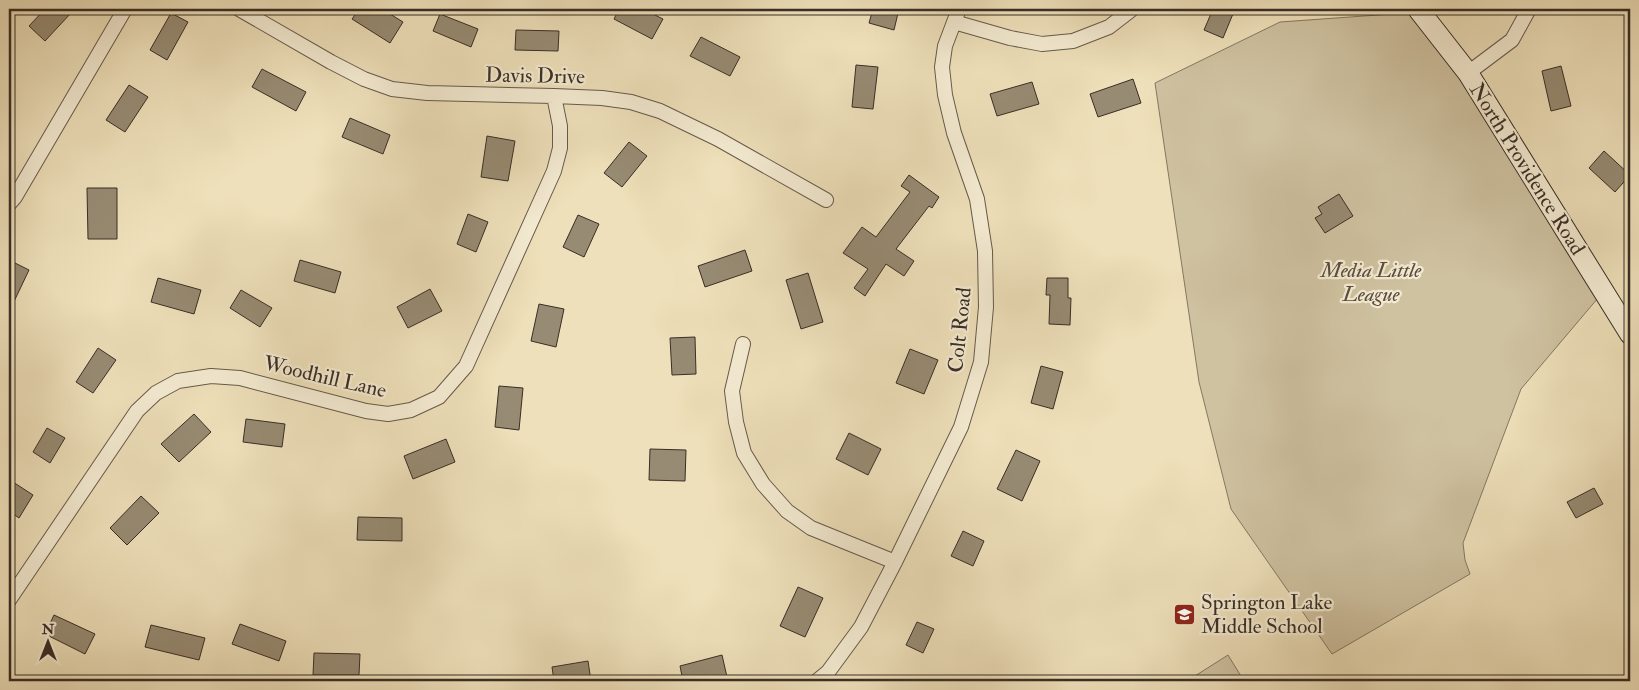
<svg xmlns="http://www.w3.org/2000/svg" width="1639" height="690" font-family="'IM FELL Double Pica',serif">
<rect width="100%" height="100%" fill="#eee0ba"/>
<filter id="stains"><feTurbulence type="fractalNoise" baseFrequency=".004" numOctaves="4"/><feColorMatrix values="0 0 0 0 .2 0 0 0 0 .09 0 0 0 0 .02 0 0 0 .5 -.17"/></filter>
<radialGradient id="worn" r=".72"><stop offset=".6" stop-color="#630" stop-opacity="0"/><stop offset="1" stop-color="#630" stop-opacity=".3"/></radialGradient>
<path fill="#cfc2a1" stroke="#847864" d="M1420,12L1598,298L1521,389L1463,543L1465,560L1470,574L1332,654L1231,509L1199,382L1155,83L1280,22Z
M1228,655L1244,681H1187Z"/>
<path fill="#978b73" stroke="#392e26" d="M45,9H66L71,13L45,41L29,26Z
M359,9H382L403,22L390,43L352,19Z
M619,9H643L663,19L652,39L614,19Z
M873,9H899L894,30L869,23Z
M1213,9H1235L1223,38L1204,30Z
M171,13L188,22L167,60L150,50Z
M440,14L478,29L471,47L433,31Z
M516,30L559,31L558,51L515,50Z
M701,37L740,57L730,76L690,56Z
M856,65L878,67L873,109L852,107Z
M1561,66L1571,106L1551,111L1542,71Z
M262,69L306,92L296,111L252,87Z
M1133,79L1141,103L1098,117L1090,94Z
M1032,82L1039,104L997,116L990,94Z
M129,85L148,97L125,132L106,120Z
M350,118L390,135L383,154L342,137Z
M487,136L515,141L508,181L481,177Z
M629,142L647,156L622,187L604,173Z
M1604,151L1630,175L1615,192L1589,168Z
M909,175L939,197L932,208L929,206L896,249L914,261L904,276L886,264L865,296L854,288L868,269L843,253L862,227L876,237L910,192L901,186Z
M87,188H117V239H88Z
M1339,194L1353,216L1325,233L1315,218L1322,214L1318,207Z
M468,214L488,222L476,252L457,244Z
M578,215L599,224L584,257L563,247Z
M745,250L752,271L705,287L698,266Z
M9,260L29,270L9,312Z
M300,260L341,272L335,293L294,281Z
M808,273L823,322L801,329L786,280Z
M158,278L201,290L194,314L151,302Z
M1047,278H1068V298H1071L1070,325L1049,324L1050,295H1046Z
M430,289L442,311L408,328L397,307Z
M241,290L272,308L260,327L230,308Z
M539,304L564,309L556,347L531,341Z
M695,337L696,374L672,375L670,338Z
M98,348L116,360L93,393L76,382Z
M910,349L938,360L924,394L896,383Z
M1041,366L1063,372L1053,409L1031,403Z
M499,386L523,388L519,430L495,427Z
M194,414L211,432L179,462L161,444Z
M246,419L285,424L282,447L243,442Z
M47,428L65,438L50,463L33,452Z
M849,433L881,449L868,475L836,459Z
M446,439L455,462L413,479L404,456Z
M650,449L686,450L685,481L649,480Z
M1016,450L1040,461L1022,501L997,489Z
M13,482L33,495L19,518L9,511V489Z
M1594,488L1603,504L1576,518L1567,502Z
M141,496L159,513L127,545L110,528Z
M358,517L402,518V541L357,540Z
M963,531L984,541L973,566L951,556Z
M798,587L823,598L805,637L780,626Z
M54,615L95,634L85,654L45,634Z
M917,622L934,629L923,653L906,645Z
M240,624L286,641L279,661L232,644Z
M151,625L205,638L199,660L145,647Z
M314,653L360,654L359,675H313Z
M722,655L727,677L710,681H683L680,666Z
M588,661L591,681H554L552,667Z"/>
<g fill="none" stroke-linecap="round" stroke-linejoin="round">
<defs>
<path id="minor" d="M239,9L331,62L364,79L392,89L427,93L554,96L602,98L631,102L660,111L718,139L826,200
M954,22L1010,38L1042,44L1073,41L1109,27L1131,10
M1468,73L1512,40L1529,9
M9,204L15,197L125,9
M743,344L732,391L736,422L744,453L763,484L787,511L811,528L895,562
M9,600L137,411L156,393L178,381L211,376L240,378L366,411L388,414L411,410L439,397L466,366L554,171L560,148V126L554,96
M9,680L10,681
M817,681L828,672L861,627L895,562L961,427L981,362L986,307L985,251L977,199L954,133L945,95L942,67L945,46L959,9"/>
<path id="secondary" d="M1418,9L1468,73L1630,334"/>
</defs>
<use href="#minor" stroke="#665a4b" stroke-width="16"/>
<use href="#secondary" stroke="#392e26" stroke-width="22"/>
<use href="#minor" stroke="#f4ebd2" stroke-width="14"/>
<use href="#secondary" stroke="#f4ebd2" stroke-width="20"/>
</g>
<defs>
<symbol id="school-square" viewBox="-11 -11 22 22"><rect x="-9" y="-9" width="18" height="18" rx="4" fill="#8f2418" stroke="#f4ebd2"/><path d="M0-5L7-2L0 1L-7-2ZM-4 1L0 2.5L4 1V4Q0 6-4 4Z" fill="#fff"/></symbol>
</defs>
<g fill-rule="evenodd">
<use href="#school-square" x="1172" y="602" width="25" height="25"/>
</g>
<g text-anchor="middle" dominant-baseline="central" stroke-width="4.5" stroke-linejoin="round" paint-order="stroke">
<g font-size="21" fill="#392e26" stroke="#f4ebd2">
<text transform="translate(535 76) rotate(1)">Davis Drive</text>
<text transform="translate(1527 169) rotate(58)">North Providence Road</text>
<text transform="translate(960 330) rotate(-84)">Colt Road</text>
<text transform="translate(325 377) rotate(13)">Woodhill Lane</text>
</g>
<g font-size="21" font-style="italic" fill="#574c3f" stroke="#f4ebd2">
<text x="1371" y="270">Media Little<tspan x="1371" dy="24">League</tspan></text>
</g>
<g font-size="21" fill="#392e26" stroke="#f4ebd2" text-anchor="start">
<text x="1201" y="602">Springton Lake<tspan x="1201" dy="24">Middle School</tspan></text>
</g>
</g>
<rect width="1639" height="690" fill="none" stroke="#eee0ba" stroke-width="30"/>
<rect x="10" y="10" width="1619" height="670" fill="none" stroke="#392e26" stroke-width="2.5"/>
<rect x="15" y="15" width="1609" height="660" fill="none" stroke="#392e26"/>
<g transform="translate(48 642)" stroke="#f4ebd2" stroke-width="4" paint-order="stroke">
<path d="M0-4L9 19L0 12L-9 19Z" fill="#392e26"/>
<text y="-8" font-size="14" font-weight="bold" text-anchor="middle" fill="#392e26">N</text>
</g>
<rect width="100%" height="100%" filter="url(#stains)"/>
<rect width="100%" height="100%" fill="url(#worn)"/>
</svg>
